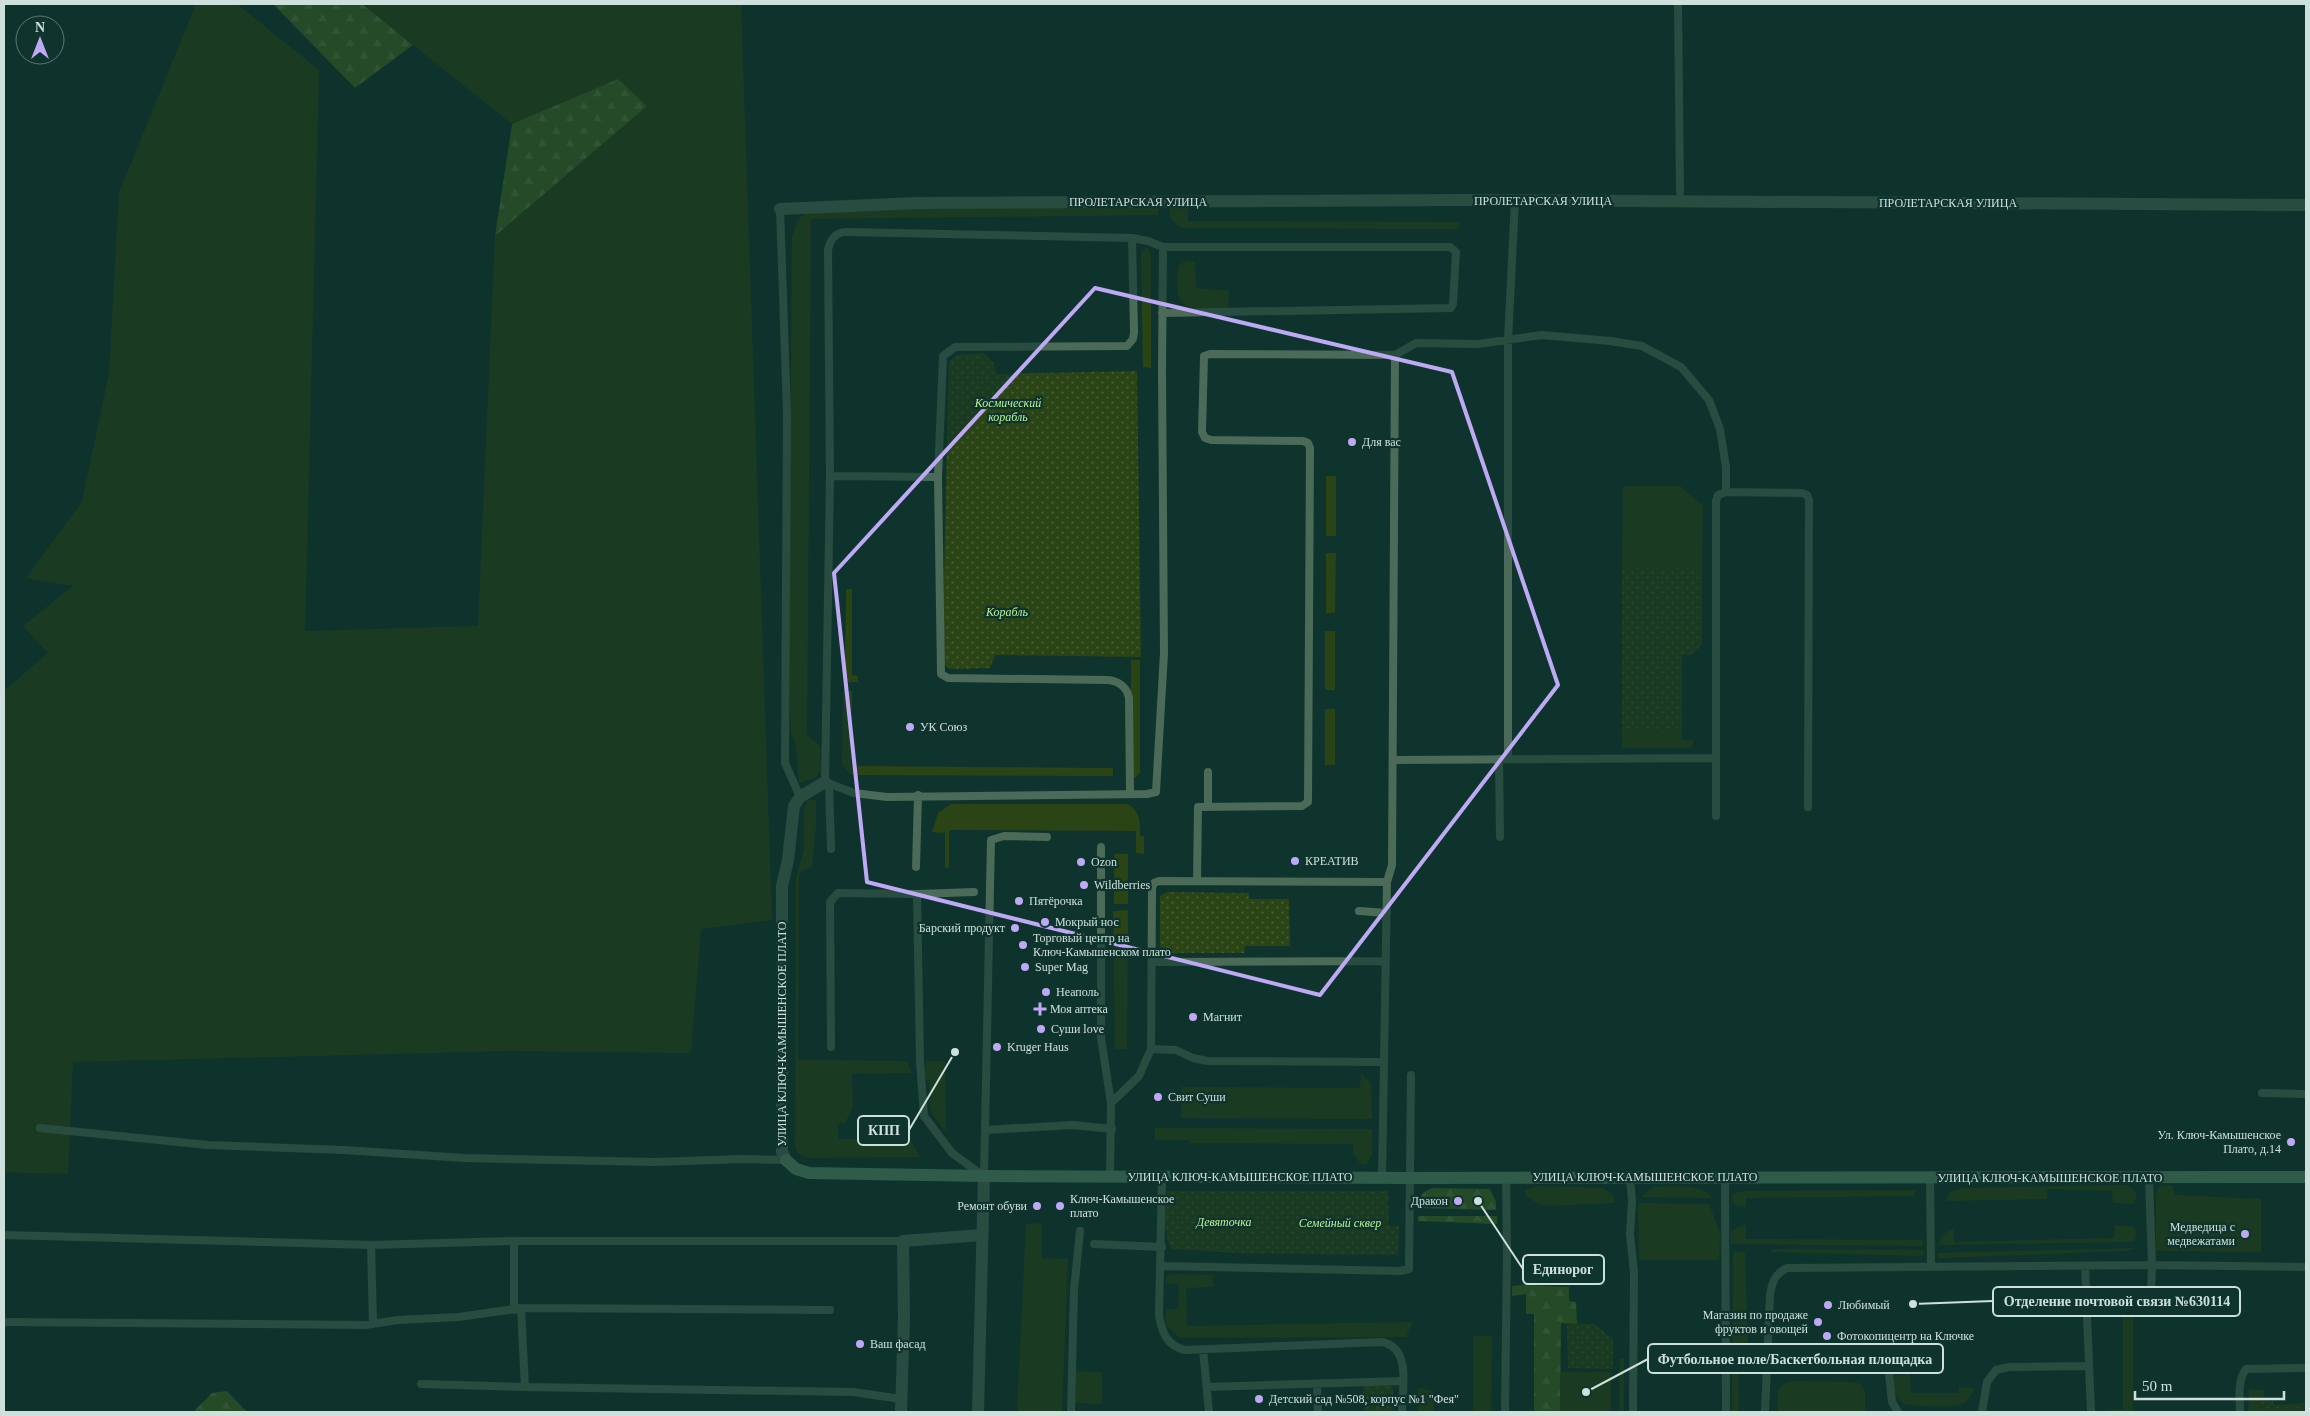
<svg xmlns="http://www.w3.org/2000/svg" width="2310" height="1416" font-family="Georgia,serif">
<defs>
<pattern id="forest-firs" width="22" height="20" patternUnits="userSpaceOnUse" patternTransform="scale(1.25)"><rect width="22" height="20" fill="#416722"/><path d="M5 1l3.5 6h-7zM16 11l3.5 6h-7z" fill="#5b7c42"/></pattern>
<pattern id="park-dots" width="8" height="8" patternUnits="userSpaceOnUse" patternTransform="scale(1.25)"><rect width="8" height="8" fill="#2a4416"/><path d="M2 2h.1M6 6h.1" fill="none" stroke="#485f37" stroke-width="1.8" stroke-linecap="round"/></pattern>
</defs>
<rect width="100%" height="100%" fill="#0f332d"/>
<path fill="#2a4416" d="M196,4H237L319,70L305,631L478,626L495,236L647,106L618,80L512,124L362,4H741L772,920L701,929L691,1053L506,1051L73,1062L68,1174L4,1172V691L48,653L23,626L73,586L26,578L82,502L109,373L119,193Z
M1170,202H1188V221L1459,222V229L1181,228L1170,218Z
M1158,205V215L811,219L807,735L820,746L821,770L816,777L799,783L796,745L791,732L789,669L792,238L797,221L806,212L838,210Z
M1147,247L1151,254V368L1143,367L1141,253Z
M1187,260L1195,262L1196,288L1229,291L1228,308C1188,308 1173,315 1178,266Z
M1326,476H1336V536H1326Z
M1623,486H1680L1703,506L1702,568H1622Z
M1326,553H1336L1335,613H1326Z
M846,589H852V675L858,676V682H845Z
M1325,631H1335V690H1325Z
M1131,660H1140V773L1135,778L1131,776Z
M843,691H852L851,766L1113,768V776L852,775L842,765Z
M1325,709H1335V765H1325Z
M1622,732H1682V740H1693V745L1690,748H1622Z
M808,800H816V825L812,867L803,870L799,875L798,1060L907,1061L911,1073L852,1074L853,1107L845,1123L838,1124V1139L910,1140L920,1157L806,1158L798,1153L795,1145L796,877L804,850V808Z
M951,804H1128C1141,812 1140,823 1140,836H1144V854L1136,853V831L949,830V868H945V833L932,832L938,813Z
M1114,854H1128V904H1114Z
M1128,910L1127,1049H1115L1113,911Z
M926,1061H945L946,1131C927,1112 929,1105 929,1080L925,1079Z
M1361,1073L1371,1083L1372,1119L1181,1118V1087L1360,1088Z
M1155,1128L1372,1129V1154L1368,1163L1362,1165L1353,1154V1144L1190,1143V1140H1155Z
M2128,1185L2137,1193L2134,1204L2113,1203L2112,1191L2047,1189V1199L1946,1201C1948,1191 1954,1190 1963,1188Z
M2163,1185H2172L2175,1195L2261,1199V1252L2156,1251V1196L2157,1188Z
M1537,1186L1604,1188L1613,1195L1615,1203L1542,1206L1525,1195V1190Z
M1653,1187C1673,1187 1698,1182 1713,1198L1641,1197Z
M1915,1190L1914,1196L1746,1198V1207L1737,1206L1732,1201V1194L1744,1191Z
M1638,1203L1709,1204L1720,1233L1719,1260H1639Z
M1042,1223V1258L1068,1259L1062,1412H1017L1026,1224Z
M1746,1225V1239L1923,1240V1246L1731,1244V1232L1739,1226Z
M2115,1225L2134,1227L2137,1233L2134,1242L1938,1245C1942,1236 1945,1231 1954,1229V1242L2114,1238Z
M2136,1248L2126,1251L1938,1258V1253Z
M1771,1249L1923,1250L1924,1256L1771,1252Z
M1733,1252H1745L1748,1355L1738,1354L1739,1412H1732Z
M1171,1274L1213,1275V1287L1186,1288L1187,1326L1412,1322L1406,1337L1180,1338L1166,1325V1309H1178L1179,1284L1166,1283V1277Z
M2114,1286H2142V1296L2133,1297V1412H2109V1410L2123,1409V1292L2109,1291Z
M1473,1336H1492L1491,1412H1473Z
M1620,1359H1624V1412H1619Z
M1076,1371L1102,1372V1404L1075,1403Z
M1561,1372H1611V1412H1560Z
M1910,1374L1911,1393H1959V1387L1974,1388C1972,1396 1967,1403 1959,1405C1948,1408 1915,1406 1904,1404L1895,1394L1894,1375Z
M1793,1381L1854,1382L1861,1384L1865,1392V1412H1777L1778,1390L1784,1384Z
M1418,1388L1434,1391V1412H1418Z
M2249,1389L2264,1390V1397H2267L2268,1401L2261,1402L2262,1412H2248Z"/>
<path fill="url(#forest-firs)" d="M273,4H362L413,45L355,88Z
M618,79L647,106L495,236L512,124Z
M1432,1188L1490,1189L1496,1202V1210L1418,1208C1418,1197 1422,1192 1432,1188Z
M1418,1216H1497V1224L1418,1221Z
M1522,1285L1569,1287V1301L1576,1302L1577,1324L1561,1323L1560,1412H1534V1314H1526V1294L1512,1296V1286Z
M227,1391L247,1412H193L212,1393Z"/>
<path fill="url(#park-dots)" d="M983,353L994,363L997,374L1137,371L1141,657L995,655L990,668L950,669L942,662L949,362L957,355Z
M1622,568H1702V644L1691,655H1682V732H1622Z
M1167,892L1249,893V899H1289L1290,946H1245L1244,953H1167L1160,947V896Z
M1166,1191H1388L1389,1226H1399L1398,1255L1238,1253L1172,1249C1162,1233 1166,1209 1166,1191Z
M1567,1324H1594L1613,1339V1369L1568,1368Z
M1390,1385L1393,1388V1412H1364L1363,1386Z
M2273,1401V1405L2306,1403V1412H2262L2261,1402Z"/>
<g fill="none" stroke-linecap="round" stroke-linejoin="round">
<path stroke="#4b6a57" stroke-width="8" d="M1678,4L1680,192
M780,209L787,414L785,763L800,797
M1132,238L846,232C836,232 830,240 828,250L830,476L825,782L854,793L887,797L1147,794L1156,792L1164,653L1162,371L1163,247
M1395,355L1416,343L1478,344L1542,335L1610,341L1642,346L1681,367L1709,400L1720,429L1726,467V492
M830,476L938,477
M1716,758V501L1718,495L1726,492L1802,493L1807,495L1809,500L1808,807
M1499,759L1500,837
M1508,759V340L1515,201
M1393,760L1716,758V816
M829,784L831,849
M1130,793L1129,698C1127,687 1118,680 1106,680L948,678L941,674L938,477L943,356L955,347L1127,346L1133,339L1134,332L1132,238L1148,241L1163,247H1450L1456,252L1453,304L1451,308L1162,313
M1208,806V772
M1101,847V1038L1111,1103
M916,867L918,795
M1197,881L1198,807L1302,806L1308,802L1310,448L1308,443L1303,441L1211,440L1205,438L1202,432L1204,356L1210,354L1395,355L1392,865L1387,882L1384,1062
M917,894L974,892
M1359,911L1387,913
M1152,962L1386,961
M831,1047L830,902L838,893L917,894L920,1061L924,1116L952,1153L982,1175
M1151,1049L1176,1050L1193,1058L1208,1061L1384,1062L1382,1178
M2262,1093L2306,1094
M40,1128L208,1145L344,1150L464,1158L654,1162L743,1159L786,1160
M985,1130L991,840L1004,836L1047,837
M984,1176L985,1130L1073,1125L1112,1129
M1110,1177L1111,1103L1139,1076L1151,1049L1152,888L1154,883L1159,881L1387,882
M1162,1177L1159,1316C1162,1332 1167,1346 1185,1350L1382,1342C1412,1348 1402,1389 1402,1412
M1725,1178L1726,1412
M1630,1179L1632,1201L1630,1234L1634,1273L1633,1412
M1930,1179L1931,1267
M4,1235L371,1245L514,1241H903
M1094,1244L1162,1247
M371,1245L373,1324
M1161,1266L1400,1271L1409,1269L1411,1075
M2085,1267L2091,1412
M2151,1293L2152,1265L2306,1267
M521,1308L525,1387L853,1392L901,1399
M514,1310V1241
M4,1322L365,1325L398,1320L459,1317L521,1308L830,1310
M1203,1349L1209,1412
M1767,1361L1885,1360L1888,1364L1892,1402L1898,1412
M421,1384L525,1387
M1317,1384L1318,1412
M1208,1387L1402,1381
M1071,1412L1074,1290L1080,1231
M1505,1412L1507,1251L1506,1177
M1765,1412L1770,1295C1772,1282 1775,1274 1787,1268L2152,1265L2149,1177
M1982,1412L1987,1382L1996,1370L2009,1367L2089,1366
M2240,1412C2240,1398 2237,1381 2246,1369L2306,1368"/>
<path stroke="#4b6a57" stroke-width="12" d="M780,209L918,203L1463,200L2306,205
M786,1160L782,1152V886L788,860L794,806L800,797L825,782
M901,1412L904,1318L903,1241L982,1235
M978,1412L984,1176"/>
<path stroke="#5a8d6e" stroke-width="12" d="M786,1160L796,1169L809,1173L984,1176L1409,1178L2306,1177"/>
</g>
<path d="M0 0H2310V1416H0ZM1095,288L1452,372L1558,685L1320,995L867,882L834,573Z" fill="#0f332d" fill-opacity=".55" fill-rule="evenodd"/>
<path fill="none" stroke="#bea9f5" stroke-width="4" stroke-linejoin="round" d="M1095,288L1452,372L1558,685L1320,995L867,882L834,573Z"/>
<g fill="#bea9f5" stroke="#0f332d" stroke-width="2">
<circle cx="1352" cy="442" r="5"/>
<circle cx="910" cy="727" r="5"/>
<circle cx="1295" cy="861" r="5"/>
<circle cx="1081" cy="862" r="5"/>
<circle cx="1084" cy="885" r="5"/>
<circle cx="1019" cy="901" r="5"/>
<circle cx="1045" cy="922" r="5"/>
<circle cx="1015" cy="928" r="5"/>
<circle cx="1023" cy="945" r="5"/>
<circle cx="1025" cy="967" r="5"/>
<circle cx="1046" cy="992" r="5"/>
<path d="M1037.5 1001.5h5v5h5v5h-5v5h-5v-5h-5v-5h5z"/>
<circle cx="1193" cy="1017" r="5"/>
<circle cx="1041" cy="1029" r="5"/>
<circle cx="997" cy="1047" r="5"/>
<circle cx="1158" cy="1097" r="5"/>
<circle cx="2291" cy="1142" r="5"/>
<circle cx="1458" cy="1201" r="5"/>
<circle cx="1037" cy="1206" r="5"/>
<circle cx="1060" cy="1206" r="5"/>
<circle cx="2245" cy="1234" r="5"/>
<circle cx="1828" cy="1305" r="5"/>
<circle cx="1818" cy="1322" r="5"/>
<circle cx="1827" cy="1336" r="5"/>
<circle cx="860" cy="1344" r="5"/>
<circle cx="1259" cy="1399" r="5"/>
</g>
<g text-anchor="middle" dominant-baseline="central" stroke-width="4.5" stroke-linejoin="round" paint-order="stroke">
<g font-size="12" fill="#cde0dc" stroke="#0f332d">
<text x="1543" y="201">ПРОЛЕТАРСКАЯ УЛИЦА</text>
<text x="1138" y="202">ПРОЛЕТАРСКАЯ УЛИЦА</text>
<text x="1948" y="203">ПРОЛЕТАРСКАЯ УЛИЦА</text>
<text transform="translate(782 1034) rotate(-90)">УЛИЦА КЛЮЧ-КАМЫШЕНСКОЕ ПЛАТО</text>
<text x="1240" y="1177">УЛИЦА КЛЮЧ-КАМЫШЕНСКОЕ ПЛАТО</text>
<text x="1645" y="1177">УЛИЦА КЛЮЧ-КАМЫШЕНСКОЕ ПЛАТО</text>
<text x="2050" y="1178">УЛИЦА КЛЮЧ-КАМЫШЕНСКОЕ ПЛАТО</text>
</g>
<g font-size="12" font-style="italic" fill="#b9f191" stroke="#0f332d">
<text x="1008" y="403">Космический<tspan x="1008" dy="14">корабль</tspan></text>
<text x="1007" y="612">Корабль</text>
<text x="1224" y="1222">Девяточка</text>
<text x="1340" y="1223">Семейный сквер</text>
</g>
<g font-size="12" fill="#cde0dc" stroke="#0f332d" text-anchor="start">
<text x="1362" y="442">Для вас</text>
<text x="920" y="727">УК Союз</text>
<text x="1305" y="861">КРЕАТИВ</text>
<text x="1091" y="862">Ozon</text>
<text x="1094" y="885">Wildberries</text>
<text x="1029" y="901">Пятёрочка</text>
<text x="1055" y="922">Мокрый нос</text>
<text x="1005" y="928" text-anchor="end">Барский продукт</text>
<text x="1033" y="938">Торговый центр на<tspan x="1033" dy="14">Ключ-Камышенском плато</tspan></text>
<text x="1035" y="967">Super Mag</text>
<text x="1056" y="992">Неаполь</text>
<text x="1050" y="1009">Моя аптека</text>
<text x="1203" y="1017">Магнит</text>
<text x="1051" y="1029">Суши love</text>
<text x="1007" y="1047">Kruger Haus</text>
<text x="1168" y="1097">Свит Суши</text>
<text x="2281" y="1135" text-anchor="end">Ул. Ключ-Камышенское<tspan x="2281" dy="14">Плато, д.14</tspan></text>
<text x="1070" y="1199">Ключ-Камышенское<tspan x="1070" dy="14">плато</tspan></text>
<text x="1448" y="1201" text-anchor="end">Дракон</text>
<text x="1027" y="1206" text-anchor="end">Ремонт обуви</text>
<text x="2235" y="1227" text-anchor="end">Медведица с<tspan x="2235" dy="14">медвежатами</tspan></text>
<text x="1838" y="1305">Любимый</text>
<text x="1808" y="1315" text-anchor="end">Магазин по продаже<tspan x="1808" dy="14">фруктов и овощей</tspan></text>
<text x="1837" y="1336">Фотокопицентр на Ключке</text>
<text x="870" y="1344">Ваш фасад</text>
<text x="1269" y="1399">Детский сад №508, корпус №1 "Фея"</text>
</g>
</g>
<path fill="none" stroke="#cde0dc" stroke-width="2" d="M955 1052L909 1130M1478 1201L1523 1269M1913 1304L1993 1301M1586 1392L1648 1359"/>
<g fill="#cde0dc" stroke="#0f332d" stroke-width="2">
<circle cx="955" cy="1052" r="5"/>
<circle cx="1478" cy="1201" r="5"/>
<circle cx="1913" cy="1304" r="5"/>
<circle cx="1586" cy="1392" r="5"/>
</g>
<g fill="#0f332d" stroke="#cde0dc" stroke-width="2">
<rect x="858" y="1116" width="51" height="29" rx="5"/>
<rect x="1523" y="1255" width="81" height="29" rx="5"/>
<rect x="1993" y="1287" width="247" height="29" rx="5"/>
<rect x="1648" y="1344" width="295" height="29" rx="5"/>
</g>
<g font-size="14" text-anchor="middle" font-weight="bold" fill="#cde0dc">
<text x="884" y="1135">КПП</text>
<text x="1563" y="1274">Единорог</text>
<text x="2117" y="1306">Отделение почтовой связи №630114</text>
<text x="1795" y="1364">Футбольное поле/Баскетбольная площадка</text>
</g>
<rect width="2310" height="1416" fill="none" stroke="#cde0dc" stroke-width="10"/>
<g transform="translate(40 40)"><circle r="24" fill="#0f332d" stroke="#5b7873"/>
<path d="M0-4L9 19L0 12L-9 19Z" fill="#bea9f5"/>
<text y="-8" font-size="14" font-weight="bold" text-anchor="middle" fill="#cde0dc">N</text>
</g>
<path d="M2135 1391v8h149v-8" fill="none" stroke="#cde0dc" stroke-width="2.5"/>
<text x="2142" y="1391" font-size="15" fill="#cde0dc" stroke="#0f332d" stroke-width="4" paint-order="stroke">50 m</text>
</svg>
